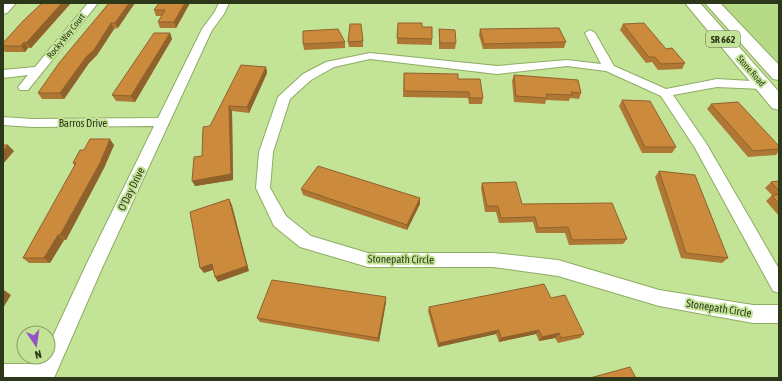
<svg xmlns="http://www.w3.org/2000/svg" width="782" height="381" font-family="'Asap Condensed',sans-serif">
<rect width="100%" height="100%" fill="#c3e397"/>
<path fill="#b7da86" d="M721,3H779V63L766,50Z"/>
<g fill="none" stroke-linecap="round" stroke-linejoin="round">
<defs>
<path id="street" d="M5,3H16L7,13L3,14V5Z
M88,3H98L28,90H20L18,87L28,75L3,78V70L35,67Z
M219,3H229L224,14L212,30L103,266L54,378H3V364H40L43,357H48V347L88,261L154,126L32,127L3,125V117L32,119L158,118L202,29L214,13Z
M590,30L595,33L614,66L666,89L717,79L767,82L769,85L767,88L763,89L717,87L673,95L706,143L779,269V293L773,291L695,148L661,96L606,71L567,66L497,74L370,59L334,67L311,80L290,99L273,152L270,188L286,216L311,236L368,253H493L558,260L659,290L753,305H779V323H753L659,306L558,276L493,267H368L300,247L274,226L256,188L259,152L278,97L303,74L326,62L370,53L497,66L567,60L601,64L585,33Z"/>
<path id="primary" d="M685,3H700L779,92V110L772,108Z
M705,3H720L779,65V80L773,79Z"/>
</defs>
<use href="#street" stroke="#8eac63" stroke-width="2"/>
<use href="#primary" stroke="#8eac63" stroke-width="2"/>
<use href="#street" fill="#fff" fill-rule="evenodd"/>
<use href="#primary" fill="#fff" fill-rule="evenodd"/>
</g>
<path fill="#af7734" d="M42,3H71L31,48H28L25,52H5L3,49V43Z
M109,3L118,28L114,29L97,55L89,63L64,99H42L38,93Z
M190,3L176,28H160L158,22L162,16H156L154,10Z
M298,3H322V4H298Z
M623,24L666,49L685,63L682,69L658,70L652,62L646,63L620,30Z
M422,27L432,39V45L397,44V38Z
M439,29L456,43L455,49H439Z
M480,29L566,42L564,48L483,49L479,35Z
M170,33L172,39L135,102L116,101L112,95Z
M363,41V47H349L348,42Z
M345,42V48L304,50L303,44Z
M266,67L267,73L249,113L232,111L233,180L195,186L210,126Z
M404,73L458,79L483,98L482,104H469L468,98L403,97Z
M514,75L581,93L579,99L570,98L569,101L546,100L545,104L514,102L512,81Z
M622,100L676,147L672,153H642L619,106Z
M711,104L779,146V151L776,155L748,157L707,109Z
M114,145L104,168L66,240H64L50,263H29L23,258L75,166L73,163L84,150Z
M659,171L728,258L722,263L681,258L655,177Z
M779,181V216L766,201L772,195L765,188L771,182Z
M482,183L522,204L627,239L623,244L569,245L565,233H536L533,222L499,223L496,212H485L481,188Z
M301,189L420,198V204L407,230L303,195Z
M551,298L584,334L580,338L558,343L555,338L539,341L536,334L499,342L496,334L438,347L428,311L429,307Z
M386,302L379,342L260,322L257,318Z"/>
<path fill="#8f612b" d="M62,3H71L31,48L26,43Z
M129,3H135L118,28L115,23Z
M185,3H190L176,28L174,22Z
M111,23L114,29L97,55L89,63L64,99L60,93Z
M170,33L172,39L135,102L131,96Z
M24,42L28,48L25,52L21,46Z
M266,67L267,73L249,113L247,107Z
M229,106L232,111L233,180L195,186L192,181Z
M110,139L114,145L104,168L66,240L60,235Z
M8,145L14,151L3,164V151Z
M420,198V204L407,230V225Z
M229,199L232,205L249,271L218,282L215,277Z
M58,235L64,240L50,263L44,258Z
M212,264L216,269L204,273L200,268Z
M4,290L11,295L3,308V291Z
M386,297V302L379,342L378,338Z
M499,330L496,334L438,347L439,343Z
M539,330L536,334L499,342L501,338Z
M559,333L555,338L539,341L542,337Z"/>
<path fill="#cc8a3d" stroke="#8f612b" d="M42,3H62L26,43L24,42L21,46H3V43L23,21Z
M109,3H129L115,23H111L94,50L86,57L60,93H38L59,63Z
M159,3H185L174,22H158L165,10H154Z
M398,23H422V27H432V39L397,38Z
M644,23L666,49L672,48L685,63L661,64L655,57H649L623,24Z
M350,24H361L363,41L348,42Z
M559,28L566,42L484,44L480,29Z
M338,29L345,42L303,44V31Z
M439,29L455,30L456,43H440Z
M154,33H170L131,96L112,95Z
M241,65L266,67L247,107L229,106L231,174L192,181L194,157L202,156L203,127L210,126Z
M404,73L458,74V79H480L483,98H470L469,92L404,91Z
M514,75L578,80L581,93L571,92L572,95L546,94L547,98L516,96Z
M622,100L650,101L676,147H645Z
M738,102L779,146V149L753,151L711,104Z
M90,139H110L100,163L60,235H58L44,258H23L76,163H73L80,150H84Z
M3,145H8L3,151Z
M318,166L420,198L407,225L301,189Z
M659,171L695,175L728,258L686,253Z
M779,181V191L771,182Z
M516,182L522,204L612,203L627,239L572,240L568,227L538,228L535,217L501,218L498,206H487L482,183Z
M779,194V203L772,196Z
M229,199L247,266L215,277L212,264L200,268L190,212Z
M272,280L386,297L378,338L257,318Z
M544,284L551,298L565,295L584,334L561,338L559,333L542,337L539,330L501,338L499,330L439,343L429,307Z
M630,367L636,378H590Z"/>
<g text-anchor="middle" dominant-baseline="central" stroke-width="4" stroke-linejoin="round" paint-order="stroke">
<g font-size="9" fill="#2c3819" stroke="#c3e397">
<text transform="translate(66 36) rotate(-51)">Rocky Way Court</text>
<text transform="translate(751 71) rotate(49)">Stone Road</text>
</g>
<rect fill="#c3e397" stroke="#596b3f" stroke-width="1" x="706" y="31" width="34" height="16" rx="3"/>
<g font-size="10" font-weight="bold" fill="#2c3819">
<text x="723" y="39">SR 662</text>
</g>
<g font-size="11" fill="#2c3819" stroke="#c3e397">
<text x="83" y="123">Barros Drive</text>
<text transform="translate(131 189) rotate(-64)">O'Day Drive</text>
<text transform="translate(401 259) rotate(1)">Stonepath Circle</text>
<text transform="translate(719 308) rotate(9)">Stonepath Circle</text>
</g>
</g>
<rect width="782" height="381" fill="none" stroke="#2c3819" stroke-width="8"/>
<g transform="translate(36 345) rotate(167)"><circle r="19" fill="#c3e397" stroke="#879f65"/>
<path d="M0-3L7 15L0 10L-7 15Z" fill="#9352c8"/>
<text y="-6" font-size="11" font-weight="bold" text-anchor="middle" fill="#2c3819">N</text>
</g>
</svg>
